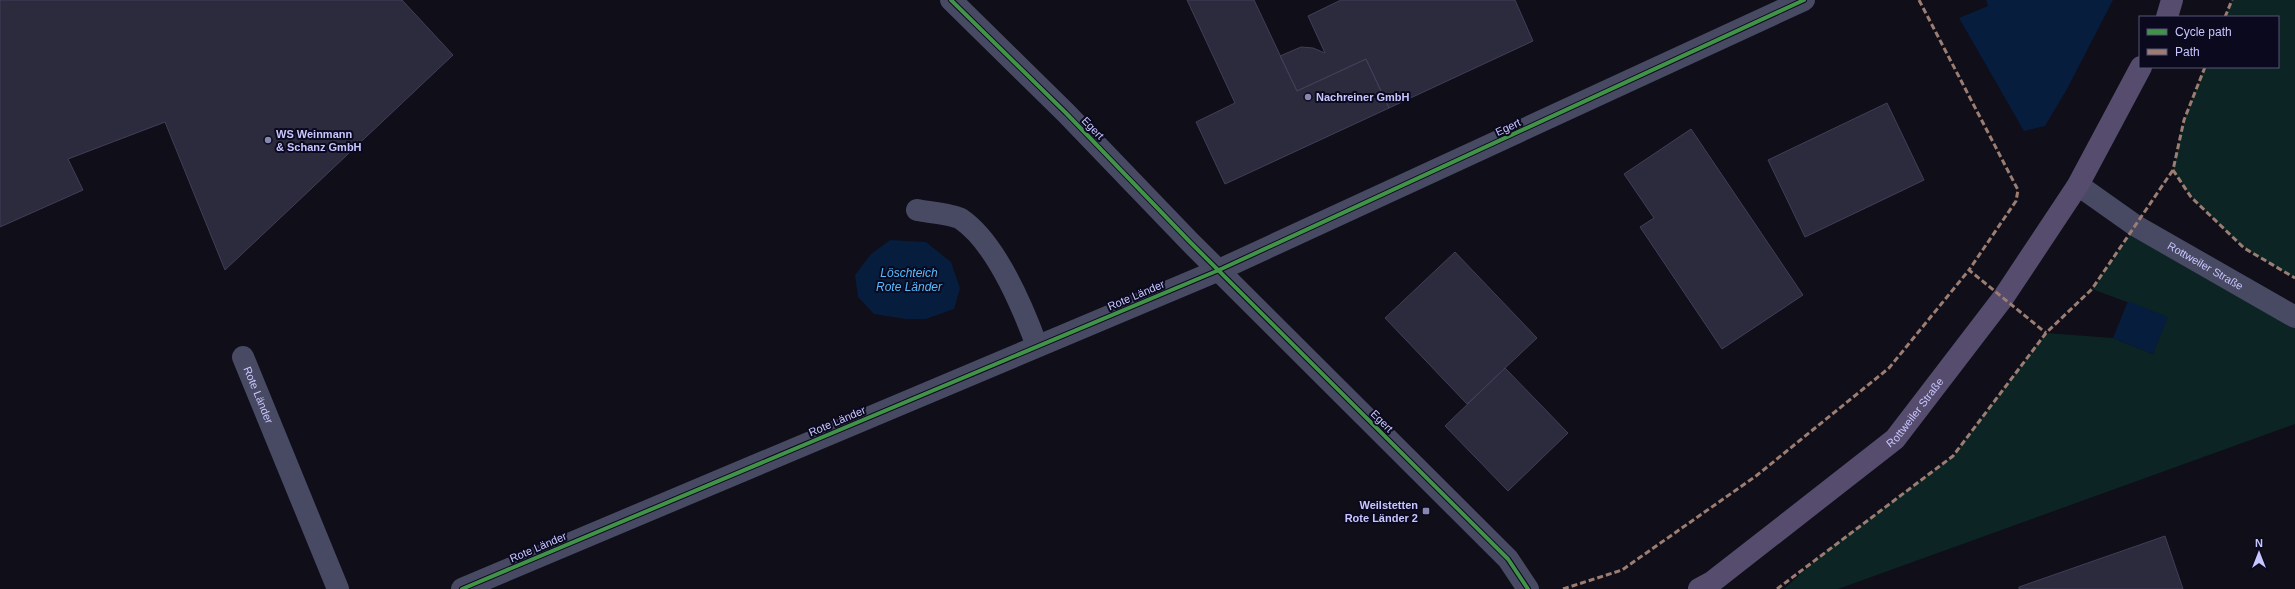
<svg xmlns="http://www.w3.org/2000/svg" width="2295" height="589" font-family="Helvetica,sans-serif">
<rect width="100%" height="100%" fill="#0f0e19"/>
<path fill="#0c2423" d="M2232,0H2295V278L2244,248L2191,197L2173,170L2184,120L2205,67H2278V17H2225Z
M2136,226L2295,317V424L1838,589H1784L1822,554L1953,456L2046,333L2113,338L2153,354L2167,317L2092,289Z"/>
<path fill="#071d3d" d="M1986,0H2113L2067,89L2045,126L2024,131L1959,18L1988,6Z
M890,240L926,242L951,262L960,288L954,309L926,319H906L874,314L858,297L855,275L871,254Z
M2128,301L2168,317L2153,354L2113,338Z"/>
<path fill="#2c2a3d" stroke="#413f58" d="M0,0H402L453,55L225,270L165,122L68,159L83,190L0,227Z
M1187,0H1254L1297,91L1366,59L1389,108L1225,184L1196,122L1235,103Z
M1341,0H1515L1533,41L1389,108L1366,59L1297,91L1280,56L1301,47L1313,48L1325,53L1308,16Z
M1887,103L1924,180L1805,237L1768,160Z
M1691,129L1803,295L1722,349L1640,227L1654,218L1624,174Z
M1455,252L1537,338L1467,404L1385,318Z
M1505,368L1568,433L1508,491L1445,426Z
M2165,536L2183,589H2019V587Z"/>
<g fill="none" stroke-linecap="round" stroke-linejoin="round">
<g stroke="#484963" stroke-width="22">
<path d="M951,0L1066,113L1190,242L1508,559L1528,589"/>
<path id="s1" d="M2078,185L2136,226L2295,317"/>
<path d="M917,210C927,212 953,214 961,219C996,243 1023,308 1037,346"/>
<path id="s2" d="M243,357L338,589"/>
<path d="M462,589L1219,270L1804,0"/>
</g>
<g stroke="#564c6d" stroke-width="22">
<path d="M2167,17L2172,0"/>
<path id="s3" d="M1699,589L1712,582L1895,439L2003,298L2078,185L2141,67"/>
</g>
<path stroke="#9b7d72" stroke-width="3" stroke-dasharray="6 3" stroke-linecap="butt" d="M1919,0L2018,190L2016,201L1969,270
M2225,17L2232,0
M2205,67L2184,120L2173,170L2191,197L2244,248L2295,278
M1563,589L1622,570L1756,476L1889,368L1969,270L2046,333
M1777,589L1953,456L2046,333L2092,289L2173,170"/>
<defs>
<path id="cycleway" d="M951,0L1066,113L1190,242L1508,559L1528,589
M462,589L1219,270L1804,0"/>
</defs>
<use href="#cycleway" stroke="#0b091e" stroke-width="6"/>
<use href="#cycleway" stroke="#419447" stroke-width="4"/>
</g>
<g fill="#8786ae" stroke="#0b091e" stroke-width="1.5">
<circle cx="1308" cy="97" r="4"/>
<circle cx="268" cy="140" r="4"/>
<rect x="1422" y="507" width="8" height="8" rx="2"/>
</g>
<g text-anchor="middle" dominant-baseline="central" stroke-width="4" stroke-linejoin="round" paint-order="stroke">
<g font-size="11" font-weight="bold" fill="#c8c6ff" stroke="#0b091e" text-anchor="start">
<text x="1316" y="97">Nachreiner GmbH</text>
<text x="276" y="134">WS Weinmann<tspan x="276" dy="13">&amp; Schanz GmbH</tspan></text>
<text x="1418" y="505" text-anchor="end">Weilstetten<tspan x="1418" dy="13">Rote Länder 2</tspan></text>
</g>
<g font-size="11" fill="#c8c6ff" stroke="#0b091e">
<text transform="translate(1508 127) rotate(-25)">Egert</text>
<text transform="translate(1093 128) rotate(46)">Egert</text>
<text stroke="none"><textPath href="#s1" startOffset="151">Rottweiler Straße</textPath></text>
<text transform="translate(1136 295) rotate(-23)">Rote Länder</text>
<text stroke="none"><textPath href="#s2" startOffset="41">Rote Länder</textPath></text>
<text stroke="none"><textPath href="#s3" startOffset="280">Rottweiler Straße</textPath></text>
<text transform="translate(837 421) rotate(-23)">Rote Länder</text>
<text transform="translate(1382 421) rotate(45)">Egert</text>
<text transform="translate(538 547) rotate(-23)">Rote Länder</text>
</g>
<g font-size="12" font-style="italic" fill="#54bcff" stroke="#0b091e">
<text x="909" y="273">Löschteich<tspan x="909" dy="14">Rote Länder</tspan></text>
</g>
</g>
<rect x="2139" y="16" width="140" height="52" fill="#0b091e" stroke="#575578"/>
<rect x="2147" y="29" width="20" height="6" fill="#419447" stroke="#575578"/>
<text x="2175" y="36" font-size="12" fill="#c8c6ff">Cycle path</text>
<rect x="2147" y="49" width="20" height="6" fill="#9b7d72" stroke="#575578"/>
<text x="2175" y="56" font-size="12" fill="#c8c6ff">Path</text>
<g transform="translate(2259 553)" stroke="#0b091e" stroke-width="3" paint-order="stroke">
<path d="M0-3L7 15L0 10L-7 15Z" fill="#c8c6ff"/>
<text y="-6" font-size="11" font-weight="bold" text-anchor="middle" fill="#c8c6ff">N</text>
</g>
</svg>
